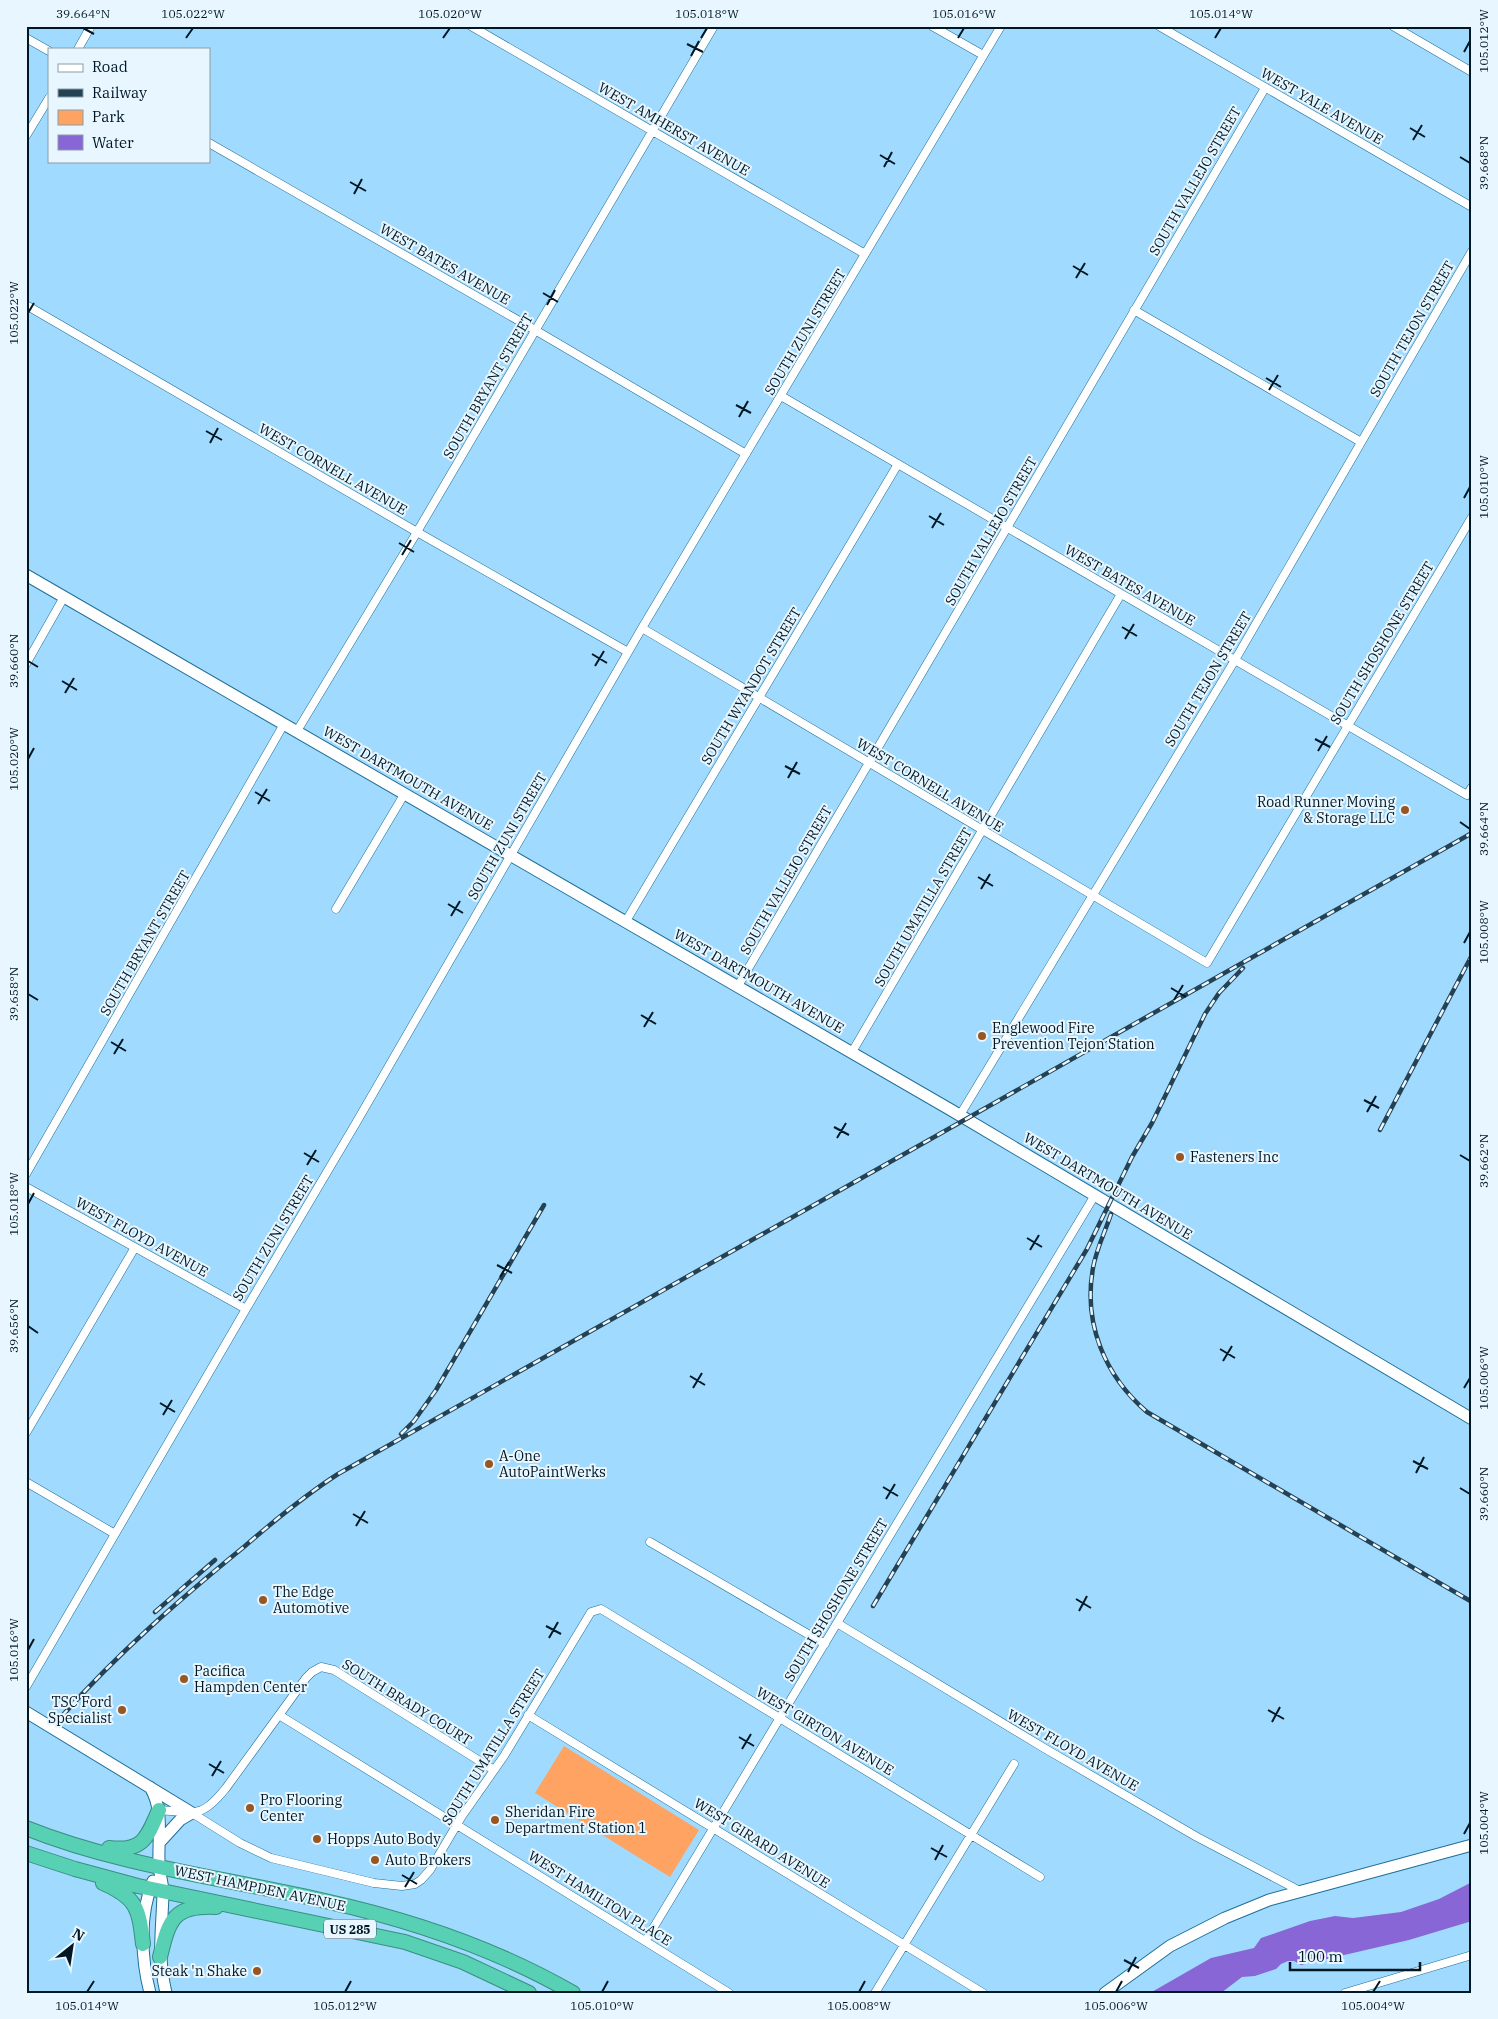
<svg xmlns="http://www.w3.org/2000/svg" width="1498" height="2019" font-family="'IBM Plex Serif',serif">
<rect width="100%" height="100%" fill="#a0dbff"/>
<path fill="#fea361" d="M564,1746L699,1830L670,1877L535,1793Z"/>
<path fill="#8966d6" d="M1472,1882V1921L1409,1940L1301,1965L1294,1961H1288L1281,1964L1276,1969L1255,1976L1242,1977L1221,1993L1207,1991L1199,1993H1150L1211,1958L1254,1948L1261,1938L1310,1921L1335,1916L1353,1918L1401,1912L1439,1899Z"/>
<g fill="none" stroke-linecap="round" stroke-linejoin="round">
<defs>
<path id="street" d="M471,26L865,254
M932,26L983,55
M1159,26L1472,207
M1393,26L1472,72
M26,38L49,51
M78,49L91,26
M26,136L49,98
M209,143L535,330L746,454
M26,305L417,532L628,652
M1134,310L1361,442
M781,396L1467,795L1472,787
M642,628L1207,963L1472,517
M26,664L64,597
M297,731L417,532L714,26
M336,909L405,793
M626,921L898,464
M738,986L1265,88
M852,1052L1121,594
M960,1115L1235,660L1472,251
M26,1174L284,724
M26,1187L246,1309
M26,1433L134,1249
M26,1482L115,1534
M650,1542L825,1644
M837,1623L1044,1748L1197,1837L1300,1891
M26,1687L246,1309L356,1123L642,628L1001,26
M279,1715L729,1993
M528,1715L983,1993
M159,1810C196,1813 202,1818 226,1788L306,1678L312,1672L321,1667L334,1670L494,1770
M192,1813L240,1843L271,1858L374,1883L402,1886L415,1884L421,1880L430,1870L462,1816L504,1756L591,1612L601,1609L1040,1877
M646,1940L1095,1195
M875,1993L1014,1764
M1345,1993L1472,1955"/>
<path id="secondary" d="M26,575L951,1110L1472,1419
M26,1712L192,1813
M150,1787C164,1810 158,1837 159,1863C159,1873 163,1883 163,1893C162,1931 157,1954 166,1993
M159,1843L180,1820L192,1813
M150,1993C141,1958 139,1915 153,1881
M1105,1993L1170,1946L1225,1918L1269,1900L1472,1845"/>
<path id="highway" d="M26,1828C121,1866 225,1878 325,1901C411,1920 495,1948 573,1993
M109,1848C143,1852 147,1838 159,1810
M26,1853L75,1869L138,1886L405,1942L463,1962L529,1993
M103,1883C137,1898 139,1908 143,1944
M160,1957C169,1920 173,1905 216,1907"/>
</defs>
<use href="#street" stroke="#1f6f97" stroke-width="9"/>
<use href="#secondary" stroke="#1f6f97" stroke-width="13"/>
<use href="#highway" stroke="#398f81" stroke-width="16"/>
<use href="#street" stroke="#fff" stroke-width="8"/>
<use href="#secondary" stroke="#fff" stroke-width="11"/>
<use href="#highway" stroke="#57d0b4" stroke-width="14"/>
<defs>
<path id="rail" d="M1380,1130L1472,955
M1111,1214C1105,1232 1096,1250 1093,1268C1083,1324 1105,1376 1147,1412L1472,1602
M401,1434L414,1421L436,1390L544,1205
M873,1606L1087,1249L1132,1157L1152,1123L1205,1014L1219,993L1243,968
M155,1612L215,1560
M62,1716C118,1653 180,1599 245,1546C275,1520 304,1496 338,1474L1472,833"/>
</defs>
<use href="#rail" stroke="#244254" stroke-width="4.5"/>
<use href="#rail" stroke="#e7f6ff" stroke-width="2.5" stroke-dasharray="8" stroke-linecap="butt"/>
</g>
<path fill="none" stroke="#011723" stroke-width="2" d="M83,28L94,34M186,38L193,28M443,38L450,28M701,38L707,28M958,38L964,28M1215,38L1221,28M687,44L703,52M1464,52L1470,41M691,56L699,41M1410,128L1425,137M1413,140L1422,125M880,155L895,164M1460,157L1470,163M884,167L892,152M350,182L366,191M354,194L362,179M1073,266L1088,275M1076,278L1085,263M543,293L558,302M547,305L555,290M28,313L34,303M1266,378L1281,387M1269,390L1278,375M736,405L751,413M739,417L748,401M206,431L222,440M210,443L218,428M1464,498L1470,487M929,516L944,525M932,528L941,513M399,543L414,552M402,555L411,540M1122,627L1137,636M1125,639L1134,624M592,654L607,663M28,661L38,667M595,666L604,651M62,681L77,690M65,693L74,678M1315,739L1330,747M1318,751L1327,736M28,759L34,748M785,766L800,774M788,778L797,762M255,792L270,801M258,804L267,789M1460,822L1470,829M978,877L993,886M981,889L990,874M448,904L463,913M451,916L460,901M1464,943L1470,932M1171,988L1186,997M28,994L38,1000M1174,1000L1183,985M641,1015L656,1024M644,1027L653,1012M111,1042L126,1051M114,1054L123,1039M1364,1100L1379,1108M1367,1112L1376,1096M834,1127L849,1135M837,1138L846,1123M304,1153L319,1162M1460,1155L1470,1161M307,1165L316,1150M28,1204L34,1193M1027,1238L1042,1247M1030,1250L1039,1235M497,1265L512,1273M500,1277L509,1262M28,1326L38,1333M1220,1349L1235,1358M1223,1361L1232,1346M690,1376L705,1385M693,1388L702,1373M1464,1388L1470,1378M160,1403L175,1412M163,1415L172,1400M1413,1461L1428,1469M1416,1473L1424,1457M883,1487L898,1496M1460,1488L1470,1494M886,1499L895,1484M353,1514L368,1523M356,1526L365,1511M1076,1599L1091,1608M1079,1611L1087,1596M546,1626L561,1634M549,1638L558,1622M28,1650L34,1639M1268,1710L1284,1719M1272,1722L1280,1707M739,1737L754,1746M742,1749L751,1734M209,1764L224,1773M212,1776L221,1761M1464,1834L1470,1823M931,1848L947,1857M935,1860L943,1845M402,1875L417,1884M405,1887L414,1872M1124,1960L1139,1968M1128,1972L1136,1957M87,1992L94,1981M345,1992L351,1981M602,1992L608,1981M859,1992L865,1981M1116,1992L1122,1981M1373,1992L1380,1981"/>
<g fill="#975622" stroke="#e7f6ff" stroke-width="2">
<circle cx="1405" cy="810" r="5"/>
<circle cx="982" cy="1036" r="5"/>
<circle cx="1180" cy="1157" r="5"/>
<circle cx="489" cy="1464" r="5"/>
<circle cx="263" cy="1600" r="5"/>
<circle cx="184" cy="1679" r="5"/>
<circle cx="122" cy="1710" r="5"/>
<circle cx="250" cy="1808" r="5"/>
<circle cx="495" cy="1820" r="5"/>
<circle cx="317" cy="1839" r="5"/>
<circle cx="375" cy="1860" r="5"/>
<circle cx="257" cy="1971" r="5"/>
</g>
<g text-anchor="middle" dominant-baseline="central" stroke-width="4" stroke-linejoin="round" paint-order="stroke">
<rect fill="#e7f6ff" stroke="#465a65" stroke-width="1" x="324" y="1919.5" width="52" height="19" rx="4"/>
<g font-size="12" font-weight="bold" fill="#011723">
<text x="350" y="1929">US 285</text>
</g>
<g font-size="14" fill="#011723" stroke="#e7f6ff">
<text transform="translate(1322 106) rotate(30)">WEST YALE AVENUE</text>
<text transform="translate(674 129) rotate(30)">WEST AMHERST AVENUE</text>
<text transform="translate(1195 181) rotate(-60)">SOUTH VALLEJO STREET</text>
<text transform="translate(445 264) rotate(30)">WEST BATES AVENUE</text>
<text transform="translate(1412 329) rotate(-60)">SOUTH TEJON STREET</text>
<text transform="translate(805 332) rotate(-59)">SOUTH ZUNI STREET</text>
<text transform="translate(488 386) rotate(-60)">SOUTH BRYANT STREET</text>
<text transform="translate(333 469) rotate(30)">WEST CORNELL AVENUE</text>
<text transform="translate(991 531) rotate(-60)">SOUTH VALLEJO STREET</text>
<text transform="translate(1130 585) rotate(30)">WEST BATES AVENUE</text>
<text transform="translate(1382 643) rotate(-59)">SOUTH SHOSHONE STREET</text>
<text transform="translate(1208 679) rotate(-59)">SOUTH TEJON STREET</text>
<text transform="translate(751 686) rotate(-59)">SOUTH WYANDOT STREET</text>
<text transform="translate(408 778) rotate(30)">WEST DARTMOUTH AVENUE</text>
<text transform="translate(930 785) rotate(31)">WEST CORNELL AVENUE</text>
<text transform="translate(507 836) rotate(-60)">SOUTH ZUNI STREET</text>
<text transform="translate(786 880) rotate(-60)">SOUTH VALLEJO STREET</text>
<text transform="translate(923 907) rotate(-60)">SOUTH UMATILLA STREET</text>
<text transform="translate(145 943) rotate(-60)">SOUTH BRYANT STREET</text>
<text transform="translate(759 981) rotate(30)">WEST DARTMOUTH AVENUE</text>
<text transform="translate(1108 1186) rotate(31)">WEST DARTMOUTH AVENUE</text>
<text transform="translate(142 1237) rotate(29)">WEST FLOYD AVENUE</text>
<text transform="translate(273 1238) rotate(-59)">SOUTH ZUNI STREET</text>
<text transform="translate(836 1600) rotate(-59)">SOUTH SHOSHONE STREET</text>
<text transform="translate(407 1702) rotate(32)">SOUTH BRADY COURT</text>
<text transform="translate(825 1731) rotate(31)">WEST GIRTON AVENUE</text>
<text transform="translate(493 1747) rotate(-58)">SOUTH UMATILLA STREET</text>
<text transform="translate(1073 1750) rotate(30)">WEST FLOYD AVENUE</text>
<text transform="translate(762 1843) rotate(32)">WEST GIRARD AVENUE</text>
<text transform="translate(260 1888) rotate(12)">WEST HAMPDEN AVENUE</text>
<text transform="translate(600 1898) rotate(32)">WEST HAMILTON PLACE</text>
</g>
<g font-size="14" fill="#011723" stroke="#e7f6ff" text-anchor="start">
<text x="1395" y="802" text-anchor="end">Road Runner Moving<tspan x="1395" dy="16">&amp; Storage LLC</tspan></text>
<text x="992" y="1028">Englewood Fire<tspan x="992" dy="16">Prevention Tejon Station</tspan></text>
<text x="1190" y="1157">Fasteners Inc</text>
<text x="499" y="1456">A-One<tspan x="499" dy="16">AutoPaintWerks</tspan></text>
<text x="273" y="1592">The Edge<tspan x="273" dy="16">Automotive</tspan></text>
<text x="194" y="1671">Pacifica<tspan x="194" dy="16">Hampden Center</tspan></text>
<text x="112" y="1702" text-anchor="end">TSC Ford<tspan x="112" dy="16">Specialist</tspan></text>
<text x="260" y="1800">Pro Flooring<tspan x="260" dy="16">Center</tspan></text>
<text x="505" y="1812">Sheridan Fire<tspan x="505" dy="16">Department Station 1</tspan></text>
<text x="327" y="1839">Hopps Auto Body</text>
<text x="385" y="1860">Auto Brokers</text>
<text x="247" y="1971" text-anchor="end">Steak 'n Shake</text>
</g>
</g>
<rect width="1498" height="2019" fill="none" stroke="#e7f6ff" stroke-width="55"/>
<rect x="48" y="48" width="162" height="115" fill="#e7f6ff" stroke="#8b9da7"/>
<rect x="58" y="64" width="25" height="8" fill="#ffffff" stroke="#8b9da7"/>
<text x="92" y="72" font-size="15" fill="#011723">Road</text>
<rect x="58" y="89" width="25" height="8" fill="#244254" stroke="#8b9da7"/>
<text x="92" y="98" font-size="15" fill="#011723">Railway</text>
<rect x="58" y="110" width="25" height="15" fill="#fea361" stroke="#8b9da7"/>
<text x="92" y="122" font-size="15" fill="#011723">Park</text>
<rect x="58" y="135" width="25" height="15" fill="#8966d6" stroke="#8b9da7"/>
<text x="92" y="148" font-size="15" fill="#011723">Water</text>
<g transform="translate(72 1946) rotate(30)" stroke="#e7f6ff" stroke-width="4" paint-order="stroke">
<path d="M0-4L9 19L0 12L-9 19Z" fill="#011723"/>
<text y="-8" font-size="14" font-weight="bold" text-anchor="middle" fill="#011723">N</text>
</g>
<path d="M1290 1962v8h130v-8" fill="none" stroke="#011723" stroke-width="2.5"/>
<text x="1298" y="1962" font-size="15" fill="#011723" stroke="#e7f6ff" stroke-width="4" paint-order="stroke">100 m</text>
<rect x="28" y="28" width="1442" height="1964" fill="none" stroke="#011723" stroke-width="2"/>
<g font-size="12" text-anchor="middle" fill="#011723">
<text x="83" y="18">39.664°N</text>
<text x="193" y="18">105.022°W</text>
<text x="450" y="18">105.020°W</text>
<text x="707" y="18">105.018°W</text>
<text x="964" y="18">105.016°W</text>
<text x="1221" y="18">105.014°W</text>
<text transform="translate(1484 41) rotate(-90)" y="4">105.012°W</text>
<text transform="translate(1484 163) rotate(-90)" y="4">39.668°N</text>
<text transform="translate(14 313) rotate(-90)" y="4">105.022°W</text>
<text transform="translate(1484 487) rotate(-90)" y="4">105.010°W</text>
<text transform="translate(14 661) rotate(-90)" y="4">39.660°N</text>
<text transform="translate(14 759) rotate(-90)" y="4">105.020°W</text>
<text transform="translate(1484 829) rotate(-90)" y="4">39.664°N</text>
<text transform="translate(1484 932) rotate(-90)" y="4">105.008°W</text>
<text transform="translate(14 994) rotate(-90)" y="4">39.658°N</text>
<text transform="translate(1484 1161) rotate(-90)" y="4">39.662°N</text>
<text transform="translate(14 1204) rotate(-90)" y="4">105.018°W</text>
<text transform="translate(14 1326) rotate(-90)" y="4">39.656°N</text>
<text transform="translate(1484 1378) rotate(-90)" y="4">105.006°W</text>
<text transform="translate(1484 1494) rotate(-90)" y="4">39.660°N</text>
<text transform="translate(14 1650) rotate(-90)" y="4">105.016°W</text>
<text transform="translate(1484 1823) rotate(-90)" y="4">105.004°W</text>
<text x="87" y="2010">105.014°W</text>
<text x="345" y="2010">105.012°W</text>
<text x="602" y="2010">105.010°W</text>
<text x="859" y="2010">105.008°W</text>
<text x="1116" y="2010">105.006°W</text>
<text x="1373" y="2010">105.004°W</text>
</g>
</svg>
